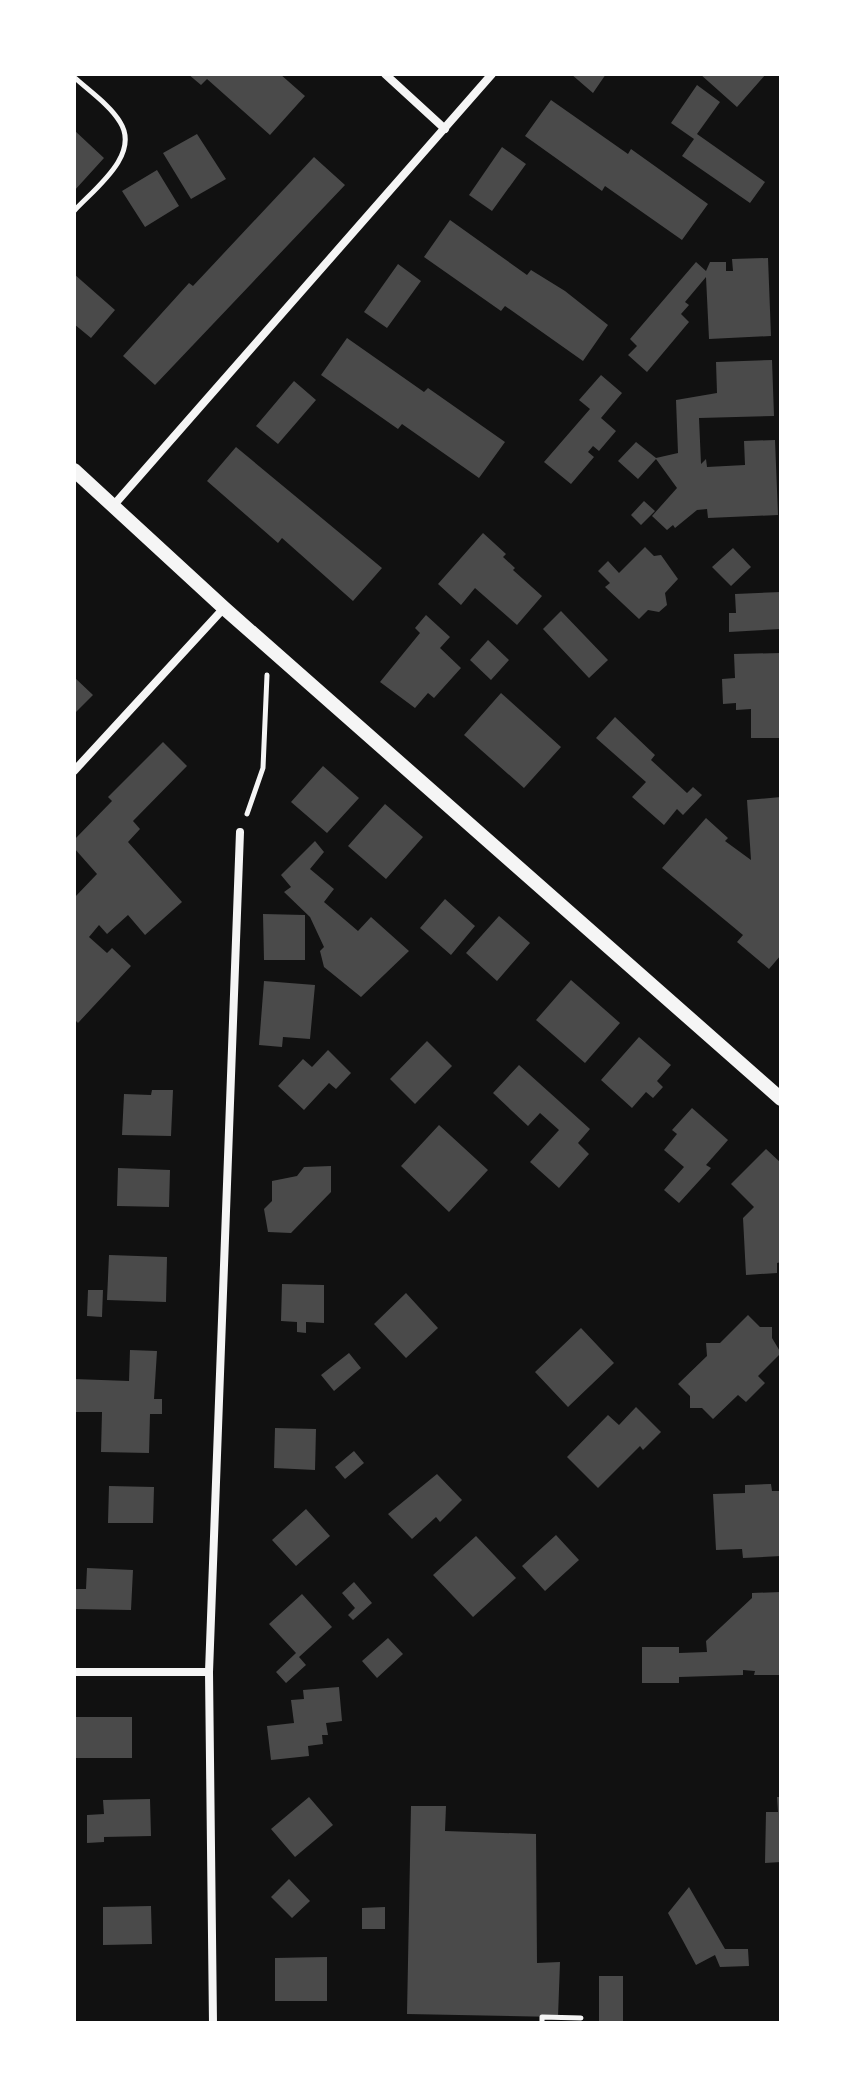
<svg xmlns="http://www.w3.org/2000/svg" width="855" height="2097" font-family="Karla,sans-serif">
<rect width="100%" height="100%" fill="#111"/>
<path fill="#4a4a4a" d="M188,74H280L305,96L270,135L207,79L201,85Z
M571,74H606L593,93Z
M700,74H766L737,107Z
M697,85L720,102L697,134L765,182L750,203L682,156L694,139L671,123Z
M551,100L628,154L631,149L708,204L682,240L605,186L602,191L525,136Z
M74,130L104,158L74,191Z
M197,134L226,179L191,199L163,153Z
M502,147L526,164L492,211L469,195Z
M314,157L345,185L155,385L123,356L189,283L193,286Z
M157,170L179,206L145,227L122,191Z
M450,220L527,275L531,270L565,291L608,325L583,361L505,306L501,311L424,257Z
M768,258L771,336L709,339L706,277L685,302L689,305L681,314L689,322L647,372L628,355L637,346L630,339L696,262L706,271L710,262H726V271H733L732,259Z
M398,264L421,281L387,328L364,312Z
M74,274L115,310L91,338L74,324Z
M347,338L424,392L428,388L505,442L479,478L402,424L398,429L321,375Z
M772,360L774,416L699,418L701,464L706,459L707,467L745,465L744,441L775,440L778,515L708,518L707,509L697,510L675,528L673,525L667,530L652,516L677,488L656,459L638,479L618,461L636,442L656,458L678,453L676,400L717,393L716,362Z
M601,375L622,393L601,418L616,431L599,451L593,446L588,452L594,457L571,484L544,462L590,409L579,400Z
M294,381L316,400L278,444L256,426Z
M236,447L382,568L353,601L282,538L278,543L207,481Z
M644,501L655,511L641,525L631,515Z
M483,533L506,554L503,557L515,568L513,570L542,596L517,625L475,588L461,605L438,584Z
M645,547L654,556L661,555L678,579L665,593L667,605L659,612L648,610L639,619L605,587L610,583L598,571L608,561L619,573Z
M733,548L751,567L731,586L712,567Z
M781,592V629L729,632V613H736L735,594Z
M561,611L608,660L589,678L543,629Z
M426,615L450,637L440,648L461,668L434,698L428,693L415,708L380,682L420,633L415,628Z
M488,640L509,660L491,680L470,660Z
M781,653V738H751V709L736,710V703L723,704L722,679L735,678L734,654Z
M74,677L93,695L74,714Z
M501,693L561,747L524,788L464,735Z
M615,717L655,755L651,760L687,793L693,787L702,795L683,815L677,809L664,825L632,797L646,782L596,738Z
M163,742L187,766L133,821L140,829L128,842L182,902L145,935L128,915L107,934L99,925L89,937L107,953L112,948L131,966L78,1023L74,1019V898L97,874L74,848V840L112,801L108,797Z
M323,766L359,798L327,833L291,802Z
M781,797V955L769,969L737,942L743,935L662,868L706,818L728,838L725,841L751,860L747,800Z
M385,804L423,837L386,879L348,846Z
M315,841L324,852L310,869L334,889L324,902L358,931L371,917L409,951L361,997L324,967L320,951L324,947L310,917L284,892L291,887L281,875Z
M445,899L475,926L451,955L420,928Z
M263,914L305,915V960H264Z
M499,916L530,943L497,981L466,953Z
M571,980L620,1023L585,1063L536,1020Z
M264,981L315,985L310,1039L283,1037L282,1047L259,1045Z
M639,1037L671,1065L657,1081L663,1087L653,1098L646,1092L632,1108L601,1080Z
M427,1041L452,1066L415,1104L390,1079Z
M328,1050L351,1073L336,1089L329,1083L304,1110L278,1086L303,1059L312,1067Z
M519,1065L590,1129L578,1143L589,1154L559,1188L530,1162L559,1130L540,1113L528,1126L493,1093Z
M152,1090H173L171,1136L122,1135L124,1094L151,1095Z
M692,1108L728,1140L706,1165L711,1168L679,1203L664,1190L684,1167L664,1150L677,1134L672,1130Z
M439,1125L488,1170L449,1212L401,1166Z
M766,1149L781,1163V1262L777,1263V1273L746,1275L743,1218L754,1207L731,1184Z
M331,1166V1192L291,1233L268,1232L264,1209L272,1201V1181L297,1176L304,1167Z
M118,1168L170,1170L169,1207L117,1206Z
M109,1255L167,1257L166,1302L107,1300Z
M282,1284L324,1285V1323L306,1322V1333L297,1332V1322L281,1321Z
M88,1290H103L102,1317L87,1316Z
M406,1293L438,1328L406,1358L374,1324Z
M748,1315L760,1327H772V1338L781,1353L758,1376L765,1383L746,1402L738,1395L713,1419L702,1408H690V1396L678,1384L707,1356L706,1343H720Z
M581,1328L614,1363L568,1407L535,1372Z
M130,1350L157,1351L154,1399H162V1414H150L149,1453L101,1452L102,1412H74V1379L129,1381Z
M349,1353L361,1368L334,1391L321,1375Z
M636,1407L661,1432L643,1450L640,1446L598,1488L567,1457L608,1415L619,1425Z
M275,1428L316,1429L315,1470L274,1468Z
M354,1451L364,1463L345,1479L335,1467Z
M437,1474L462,1500L440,1522L436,1517L412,1539L388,1514Z
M771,1484L772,1491H781V1556L743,1558L742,1549L716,1550L713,1494L745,1493V1485Z
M109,1486L154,1487L153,1523H108Z
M306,1509L330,1536L296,1566L272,1540Z
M556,1535L579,1560L545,1591L522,1566Z
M476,1536L516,1578L473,1617L433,1575Z
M87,1568L133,1570L131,1610L74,1609V1589H86Z
M354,1582L372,1603L353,1620L348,1615L355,1608L342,1593Z
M781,1592V1675H754L755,1671L743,1670V1675L679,1677V1683H642V1647H679V1653L707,1652L706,1641L752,1598V1593Z
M302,1594L332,1627L299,1657L306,1665L286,1683L276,1672L296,1653L269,1624Z
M388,1638L403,1654L377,1678L362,1661Z
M339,1687L342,1721L326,1723L328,1735H322L323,1744L308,1746L309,1756L271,1760L267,1726L294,1723L291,1700L304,1699L303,1690Z
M74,1717H132V1758H74Z
M309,1797L333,1825L295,1857L271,1829Z
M777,1797H781V1862L765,1863L766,1812H778Z
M150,1799L151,1836L104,1837V1842L87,1843V1815L104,1814L103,1800Z
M411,1806H446L445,1831L536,1834L537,1963L560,1962L558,2017L407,2014Z
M289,1879L310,1901L292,1918L271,1897Z
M689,1887L725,1949H748L749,1966L720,1967L715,1955L696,1965L668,1913Z
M151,1906L152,1944L103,1945V1907Z
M385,1907V1929H362V1908Z
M327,1957V2001H275V1958Z
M599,1976H623V2023H599Z"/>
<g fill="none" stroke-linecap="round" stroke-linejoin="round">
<path stroke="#f5f5f5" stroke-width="5" d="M74,77C88,90 110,105 120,122C141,155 94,189 74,211
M247,814L263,768L267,675
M542,2023V2017L581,2018"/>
<path stroke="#f5f5f5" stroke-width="8" d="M385,74L445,129
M113,506L492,74
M74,771L224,608
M74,1672H209
M213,2023L209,1672L240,832"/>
<path stroke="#f5f5f5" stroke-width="14" d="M74,470L224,608L781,1099"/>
</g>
<rect width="855" height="2097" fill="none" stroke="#ffffff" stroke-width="152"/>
</svg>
